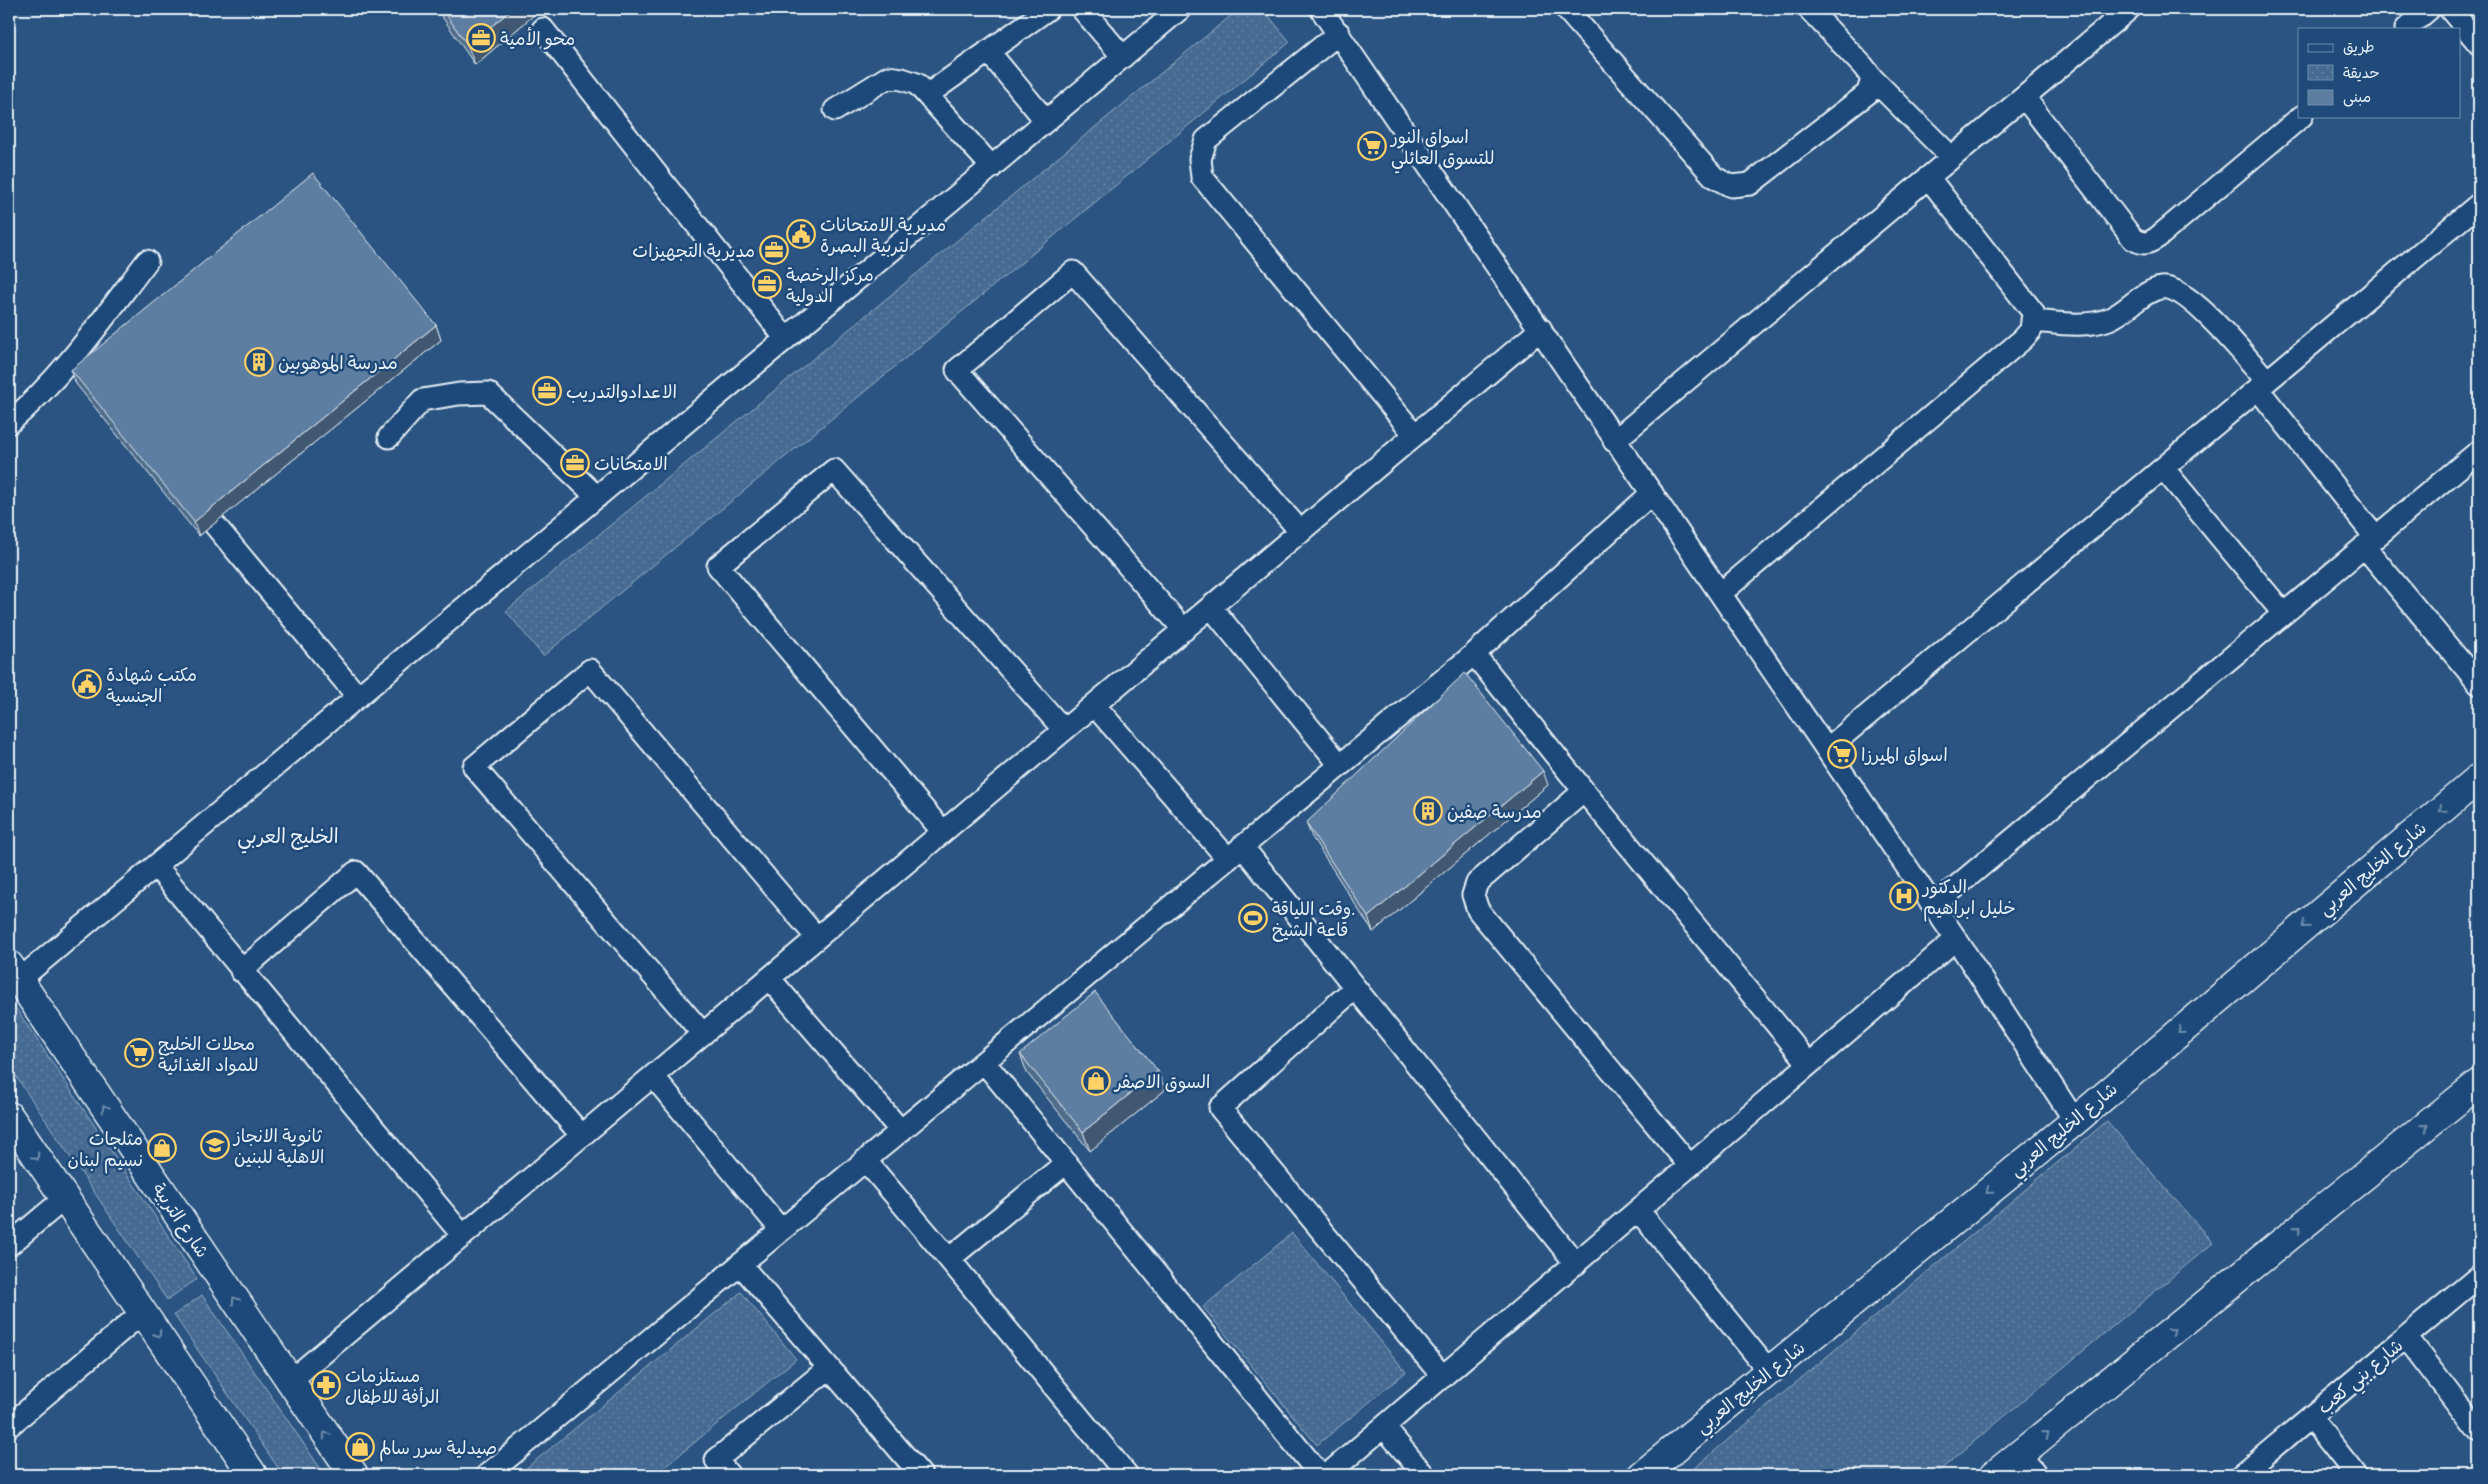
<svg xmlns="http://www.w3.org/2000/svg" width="2488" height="1484" font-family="'Patrick Hand','Playpen Sans Arabic',sans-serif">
<defs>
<pattern id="park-dots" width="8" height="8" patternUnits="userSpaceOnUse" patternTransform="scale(1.25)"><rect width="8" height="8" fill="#476b93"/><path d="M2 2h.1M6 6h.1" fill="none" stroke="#6281a3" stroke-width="1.8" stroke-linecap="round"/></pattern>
</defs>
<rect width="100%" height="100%" fill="#2b5482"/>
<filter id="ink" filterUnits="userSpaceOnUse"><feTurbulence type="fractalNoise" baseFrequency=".02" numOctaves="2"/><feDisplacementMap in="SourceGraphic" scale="10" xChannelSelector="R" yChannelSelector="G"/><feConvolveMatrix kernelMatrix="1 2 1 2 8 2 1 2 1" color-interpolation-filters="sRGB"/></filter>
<g filter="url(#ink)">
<path fill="url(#park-dots)" stroke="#98aec6" d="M1239,9H1263L1290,42L543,656L506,611Z
M9,998L197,1279L167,1300L9,1066Z
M2107,1121L2213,1243L1934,1475H1686Z
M1292,1233L1406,1372L1317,1445L1203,1307Z
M741,1292L796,1359L655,1475H518Z
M202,1295L325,1475H283L174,1315Z"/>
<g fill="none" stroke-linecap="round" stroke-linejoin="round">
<defs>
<path id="minor" d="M1082,9L1123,57
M1321,9L1956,939L2075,1121
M1566,9L1714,177L1731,186L1750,184L1868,93L1872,78L1863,66L1809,9
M2450,9L2479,44
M543,29L786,339
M2406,29L2429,9
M1339,33L1206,140L1200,159L1202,177L1415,435
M988,51L1046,121
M1872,78L1951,157
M927,95L1048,9
M2024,97L2133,239C2143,245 2148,244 2158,237L2302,116
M835,110L888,77L902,79L917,84L992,167
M2034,321C2057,323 2087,328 2109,319C2127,312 2142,291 2161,288C2188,283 2249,361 2267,381
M2258,389L2375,537
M9,423C63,377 104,317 147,261
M389,437L422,400L459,394L488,393L597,497
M1614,441L2129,9
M2163,468L2283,613
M214,524L358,697
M2364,546L2479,684
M1721,593L2023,339L2031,330L2033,312L1928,177
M1211,607L1340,765
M1184,630L957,370L1073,272L1301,532
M1474,654L1584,791L1809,1064
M1094,705L1228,859
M1827,749L2479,204
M1584,791L1477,883L1473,895L1478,910L1690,1166
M943,832L718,566L834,470L1064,730
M1242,846L1576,1264
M156,866L463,1236
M1933,906L2479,451
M241,971L356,872L582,1136
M769,978L901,1131
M19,980L1180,9
M1355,988L1220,1108L1443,1377
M703,1034L474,767L590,670L817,938
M984,1062L1320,1475
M653,1076L781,1230
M865,1160L949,1259L1127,1475
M1638,1210L1769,1371
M9,1245L65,1198
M949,1259L1066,1163
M740,1264L921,1475
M2406,1337L2479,1432
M290,1381L1541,329
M2310,1417L2356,1475
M9,1426L143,1312
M1384,1427L1424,1475
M2019,1455L2036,1475
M487,1475L1474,654L1652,493
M729,1475L716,1460L829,1368
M1327,1475L1956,939
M2241,1475L2479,1276"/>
<path id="major" d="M9,965L354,1475
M9,1116L253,1475
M1642,1475L2075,1121L2479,778
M1994,1475L2479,1083"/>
</defs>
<use href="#minor" stroke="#e8f1f8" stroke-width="25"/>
<use href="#major" stroke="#e8f1f8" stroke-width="31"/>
<use href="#minor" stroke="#1f4a7a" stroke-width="21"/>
<use href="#major" stroke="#1f4a7a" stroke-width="28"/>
</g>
<path fill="#506c8a" stroke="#e8f1f8" d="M437,9H541L475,65Z
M2100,9H2112L2105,15Z
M436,325L441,340L199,536L76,384L71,370Z
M1548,785L1373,932L1312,837L1306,823Z
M1020,1054L1165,1090L1090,1151L1027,1073Z"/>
<path fill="#415871" stroke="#e8f1f8" d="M512,9H541L475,65L468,46Z
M2103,9H2112L2105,15Z
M436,325L441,340L199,536L194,522Z
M1543,771L1548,785L1373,932L1368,917Z
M1158,1071L1165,1090L1090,1151L1083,1132Z"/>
<path fill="#5d7da1" stroke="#e8f1f8" d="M442,9H512L468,46Z
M313,173L436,325L194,522L71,370Z
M1465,673L1543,771L1368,917L1306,823Z
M1095,992L1158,1071L1083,1132L1020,1054Z"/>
<defs><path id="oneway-chevron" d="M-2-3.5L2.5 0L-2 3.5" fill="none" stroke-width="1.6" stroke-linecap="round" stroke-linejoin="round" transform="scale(1.25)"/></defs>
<g stroke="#6f8dac">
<use href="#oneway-chevron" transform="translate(2442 809) rotate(140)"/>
<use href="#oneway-chevron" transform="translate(2305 925) rotate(140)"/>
<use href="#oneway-chevron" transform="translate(2181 1031) rotate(140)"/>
<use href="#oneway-chevron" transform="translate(105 1108) rotate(-124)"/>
<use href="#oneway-chevron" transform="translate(2425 1127) rotate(-39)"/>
<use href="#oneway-chevron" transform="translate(36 1157) rotate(56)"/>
<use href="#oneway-chevron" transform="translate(1989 1191) rotate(141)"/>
<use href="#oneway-chevron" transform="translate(2298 1229) rotate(-39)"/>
<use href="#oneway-chevron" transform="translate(235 1300) rotate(-124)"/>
<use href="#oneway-chevron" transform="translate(2172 1331) rotate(-39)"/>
<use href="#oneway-chevron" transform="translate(158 1334) rotate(56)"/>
<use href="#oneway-chevron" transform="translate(2046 1434) rotate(-39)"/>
<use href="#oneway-chevron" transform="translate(326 1435) rotate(-124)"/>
</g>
</g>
<defs>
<symbol id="office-ring" viewBox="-11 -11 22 22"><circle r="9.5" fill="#1f4a7a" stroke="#ffd166" stroke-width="1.5"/><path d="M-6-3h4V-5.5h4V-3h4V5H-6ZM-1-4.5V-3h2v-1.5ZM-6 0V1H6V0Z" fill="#ffd166"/></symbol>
<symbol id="supermarket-ring" viewBox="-11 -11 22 22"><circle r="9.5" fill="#1f4a7a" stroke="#ffd166" stroke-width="1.5"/><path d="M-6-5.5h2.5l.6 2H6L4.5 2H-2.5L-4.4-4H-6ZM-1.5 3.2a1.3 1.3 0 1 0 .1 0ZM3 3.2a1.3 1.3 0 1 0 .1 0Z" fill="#ffd166"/></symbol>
<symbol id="civic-ring" viewBox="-11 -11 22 22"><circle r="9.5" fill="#1f4a7a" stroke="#ffd166" stroke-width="1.5"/><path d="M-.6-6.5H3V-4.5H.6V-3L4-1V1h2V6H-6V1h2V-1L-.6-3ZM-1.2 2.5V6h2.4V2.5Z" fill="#ffd166"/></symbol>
<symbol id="building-ring" viewBox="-11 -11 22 22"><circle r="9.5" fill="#1f4a7a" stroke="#ffd166" stroke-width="1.5"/><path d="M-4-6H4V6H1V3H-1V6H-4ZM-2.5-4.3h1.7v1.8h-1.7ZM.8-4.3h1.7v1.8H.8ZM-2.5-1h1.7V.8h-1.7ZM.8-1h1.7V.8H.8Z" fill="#ffd166"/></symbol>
<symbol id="hospital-ring" viewBox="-11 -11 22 22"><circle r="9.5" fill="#1f4a7a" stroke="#ffd166" stroke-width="1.5"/><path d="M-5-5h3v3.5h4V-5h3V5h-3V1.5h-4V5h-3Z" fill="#ffd166"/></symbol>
<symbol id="stadium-ring" viewBox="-11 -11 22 22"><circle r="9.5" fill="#1f4a7a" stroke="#ffd166" stroke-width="1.5"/><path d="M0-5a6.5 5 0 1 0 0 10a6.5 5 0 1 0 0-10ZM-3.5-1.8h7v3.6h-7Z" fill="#ffd166"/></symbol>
<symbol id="shop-ring" viewBox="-11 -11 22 22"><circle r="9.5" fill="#1f4a7a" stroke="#ffd166" stroke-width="1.5"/><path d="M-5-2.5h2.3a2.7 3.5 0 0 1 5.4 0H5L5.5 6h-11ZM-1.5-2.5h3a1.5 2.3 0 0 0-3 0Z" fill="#ffd166"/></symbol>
<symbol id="school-ring" viewBox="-11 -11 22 22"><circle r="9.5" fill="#1f4a7a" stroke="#ffd166" stroke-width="1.5"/><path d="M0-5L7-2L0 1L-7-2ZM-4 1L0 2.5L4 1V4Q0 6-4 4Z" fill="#ffd166"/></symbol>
<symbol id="pharmacy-ring" viewBox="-11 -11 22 22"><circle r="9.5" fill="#1f4a7a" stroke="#ffd166" stroke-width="1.5"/><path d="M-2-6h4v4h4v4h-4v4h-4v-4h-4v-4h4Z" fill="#ffd166"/></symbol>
</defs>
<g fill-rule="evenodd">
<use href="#office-ring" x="465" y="22" width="32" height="32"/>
<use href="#supermarket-ring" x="1356" y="130" width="32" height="32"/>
<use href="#civic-ring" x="785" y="218" width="32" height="32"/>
<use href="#office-ring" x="758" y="234" width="32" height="32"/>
<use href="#office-ring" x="751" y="268" width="32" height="32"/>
<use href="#building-ring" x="243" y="346" width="32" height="32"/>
<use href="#office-ring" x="531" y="375" width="32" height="32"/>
<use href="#office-ring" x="559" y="447" width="32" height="32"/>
<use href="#civic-ring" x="71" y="668" width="32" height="32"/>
<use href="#supermarket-ring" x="1826" y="738" width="32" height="32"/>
<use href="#building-ring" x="1412" y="795" width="32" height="32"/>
<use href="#hospital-ring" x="1888" y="880" width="32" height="32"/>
<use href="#stadium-ring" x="1237" y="902" width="32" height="32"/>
<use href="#supermarket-ring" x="123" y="1037" width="32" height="32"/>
<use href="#shop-ring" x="1080" y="1065" width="32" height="32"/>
<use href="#school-ring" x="199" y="1129" width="32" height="32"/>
<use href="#shop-ring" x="146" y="1132" width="32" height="32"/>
<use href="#pharmacy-ring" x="310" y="1369" width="32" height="32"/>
<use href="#shop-ring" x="344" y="1431" width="32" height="32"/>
</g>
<g text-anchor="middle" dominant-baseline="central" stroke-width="5" stroke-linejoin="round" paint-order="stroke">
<g font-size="18" fill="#e8f1f8" stroke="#1f4a7a" text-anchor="start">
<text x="500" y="38">محو الأمية</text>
<text x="1391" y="136">اسواق النور<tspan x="1391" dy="21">للتسوق العائلي</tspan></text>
<text x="820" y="224">مديرية الامتحانات<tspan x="820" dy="21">لتربية البصرة</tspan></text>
<text x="755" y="250" text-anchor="end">مديرية التجهيزات</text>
<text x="786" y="274">مركز الرخصة<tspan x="786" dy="21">الدولية</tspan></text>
<text x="278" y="362">مدرسة الموهوبين</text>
<text x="566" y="391">الاعدادوالتدريب</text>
<text x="594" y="463">الامتحانات</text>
<text x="106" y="674">مكتب شهادة<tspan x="106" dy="21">الجنسية</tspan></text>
<text x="1861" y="754">اسواق الميرزا</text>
<text x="1447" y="811">مدرسة صفين</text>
<text x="1923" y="886">الدكتور<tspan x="1923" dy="21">خليل ابراهيم</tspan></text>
<text x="1272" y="908">وقت اللياقة.<tspan x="1272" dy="21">قاعة الشيخ</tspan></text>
<text x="158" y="1043">محلات الخليج<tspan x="158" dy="21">للمواد الغذائية</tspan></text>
<text x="1115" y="1081">السوق الاصفر</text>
<text x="234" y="1135">ثانوية الانجاز<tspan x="234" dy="21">الاهلية للبنين</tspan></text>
<text x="143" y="1138" text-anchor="end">مثلجات<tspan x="143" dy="21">نسيم لبنان</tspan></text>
<text x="345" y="1375">مستلزمات<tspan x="345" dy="21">الرأفة للاطفال</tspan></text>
<text x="379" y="1447">صيدلية سرر سالم</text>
</g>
<g font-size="18" fill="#e8f1f8" stroke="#1f4a7a">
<text transform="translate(2372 868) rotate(-40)">شارع الخليج العربي</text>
<text transform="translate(2063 1129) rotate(-40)">شارع الخليج العربي</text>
<text transform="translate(181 1220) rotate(56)">شارع التربية</text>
<text transform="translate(2360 1376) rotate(-40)">شارع بني كعب</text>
<text transform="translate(1750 1387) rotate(-39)">شارع الخليج العربي</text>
</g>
<g font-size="20" fill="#e8f1f8" stroke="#1f4a7a">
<text x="288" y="835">الخليج العربي</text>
</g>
</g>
<rect width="2488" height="1484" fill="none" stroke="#1f4a7a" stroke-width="30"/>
<rect x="15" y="15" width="2458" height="1454" fill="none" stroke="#e8f1f8" stroke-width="2" filter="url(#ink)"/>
<rect x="2298" y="28" width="162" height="90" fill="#1f4a7a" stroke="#6f8dac"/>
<rect x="2308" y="44" width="25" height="8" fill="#1f4a7a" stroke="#6f8dac"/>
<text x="2343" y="52" font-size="15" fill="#e8f1f8">طريق</text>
<rect x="2308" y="65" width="25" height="15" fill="url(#park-dots)" stroke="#6f8dac"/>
<text x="2343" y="78" font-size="15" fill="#e8f1f8">حديقة</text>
<rect x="2308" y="90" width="25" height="15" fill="#5d7da1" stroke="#6f8dac"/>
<text x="2343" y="102" font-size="15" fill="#e8f1f8">مبنى</text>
</svg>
